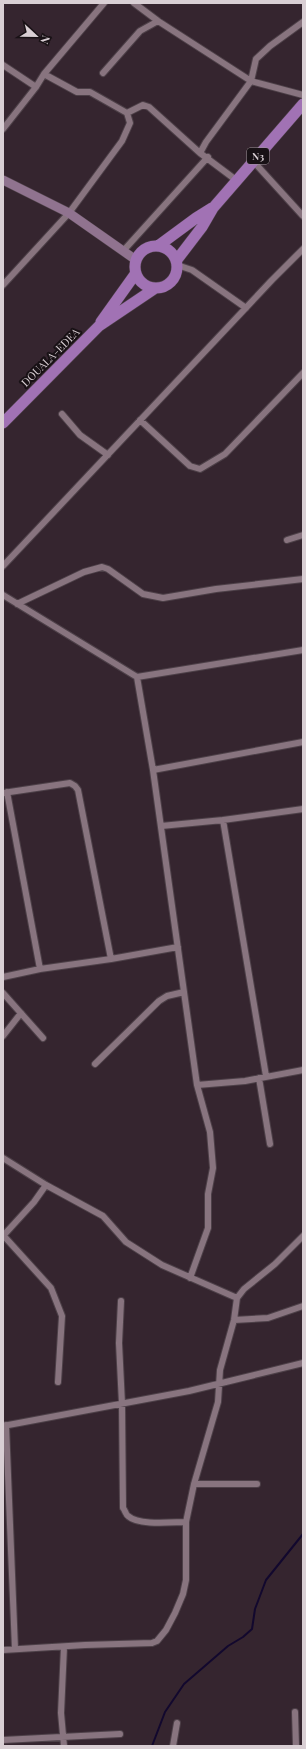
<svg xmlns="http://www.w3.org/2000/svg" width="306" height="1749" font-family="'Playfair Display',serif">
<rect width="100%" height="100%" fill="#35252f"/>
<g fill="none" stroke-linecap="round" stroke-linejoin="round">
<path stroke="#12082e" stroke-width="2" d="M152,1746L165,1712L184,1684L228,1646L243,1637L252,1629L255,1609L266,1580L303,1534"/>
<defs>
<path id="street" d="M134,3L158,21L251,81L303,95
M3,65L36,87
M103,73L140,31L158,21
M127,113L143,105L149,107L200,153
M3,129L36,87L44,74L104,3
M253,161L303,216
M236,180L200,153L206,142L251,81L256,59L270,46L303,22
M124,250L208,157
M177,265L192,270L246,308
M3,285L69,213L122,141L130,123L127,113L90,92H77L44,74
M62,414L80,435L108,455
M140,420L190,466L200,469L225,454L303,373
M287,540L303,535
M3,566L272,280L303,249
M3,595L137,677L303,650
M17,604L84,572L102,567L108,569L143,594L163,598L216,589L303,579
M137,677L153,770L197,1085L210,1132L213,1168L208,1194V1228L190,1278
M153,770L303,742
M7,792L40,969
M3,793L70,783L75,786L78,790L111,959
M223,820L266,1076
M161,826L223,820L303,809
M3,977L40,969L111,959L178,947
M3,993L43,1038
M3,1036L21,1013
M95,1064L159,1001L167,996L184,992
M259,1078L270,1144
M197,1085L245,1081L303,1070
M3,1158L46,1185L103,1216L126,1242L162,1265L237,1298
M3,1235L51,1288L62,1316L58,1382
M3,1236L34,1202L46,1185
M121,1301L119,1343L122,1404L123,1508C125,1510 126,1515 128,1516C139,1526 173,1522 186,1522
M234,1320L268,1318L303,1306
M6,1425L15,1649
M3,1426L189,1391L303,1363
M194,1484H257
M3,1650L85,1645L152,1643L157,1641L166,1630L175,1613L183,1594L186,1580V1522L194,1484L218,1402L220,1370L234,1320L237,1298L244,1289L275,1264L303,1236
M295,1712L296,1746
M3,1740L120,1734
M64,1746L61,1713L64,1647
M173,1746L177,1723"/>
<path id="secondary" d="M3,180L69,213L136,260"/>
<path id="highway" d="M135 267a21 21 0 1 1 42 0a21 21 0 1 1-42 0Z
M158,246L196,218L212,208
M176,261L202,227L213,208L303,104
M101,322L136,273
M3,423L99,326L154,289"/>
</defs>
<use href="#street" stroke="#4d4048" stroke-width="8"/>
<use href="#secondary" stroke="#4d4048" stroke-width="10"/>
<use href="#highway" stroke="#4d4048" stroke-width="12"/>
<use href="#street" stroke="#88747f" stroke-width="6"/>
<use href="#secondary" stroke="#90738f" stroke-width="9"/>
<use href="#highway" stroke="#a172b4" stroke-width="11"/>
</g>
<g text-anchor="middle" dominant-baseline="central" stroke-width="4" stroke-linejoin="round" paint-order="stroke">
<rect fill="#181115" stroke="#9f969b" stroke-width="1" x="247" y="148" width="22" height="16" rx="3"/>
<g font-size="10" font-weight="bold" fill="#d9cfd4">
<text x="258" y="156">N3</text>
</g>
<g font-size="11" fill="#d9cfd4" stroke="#181115">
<text transform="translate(50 357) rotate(-45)">DOUALA-EDEA</text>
</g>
</g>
<rect width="306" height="1749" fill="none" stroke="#d9cfd4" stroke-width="8"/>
<g transform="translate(36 36) rotate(112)" stroke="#181115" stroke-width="3" paint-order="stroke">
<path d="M0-3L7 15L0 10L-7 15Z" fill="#d9cfd4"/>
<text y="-6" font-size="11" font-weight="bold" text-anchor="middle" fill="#d9cfd4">N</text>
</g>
</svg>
